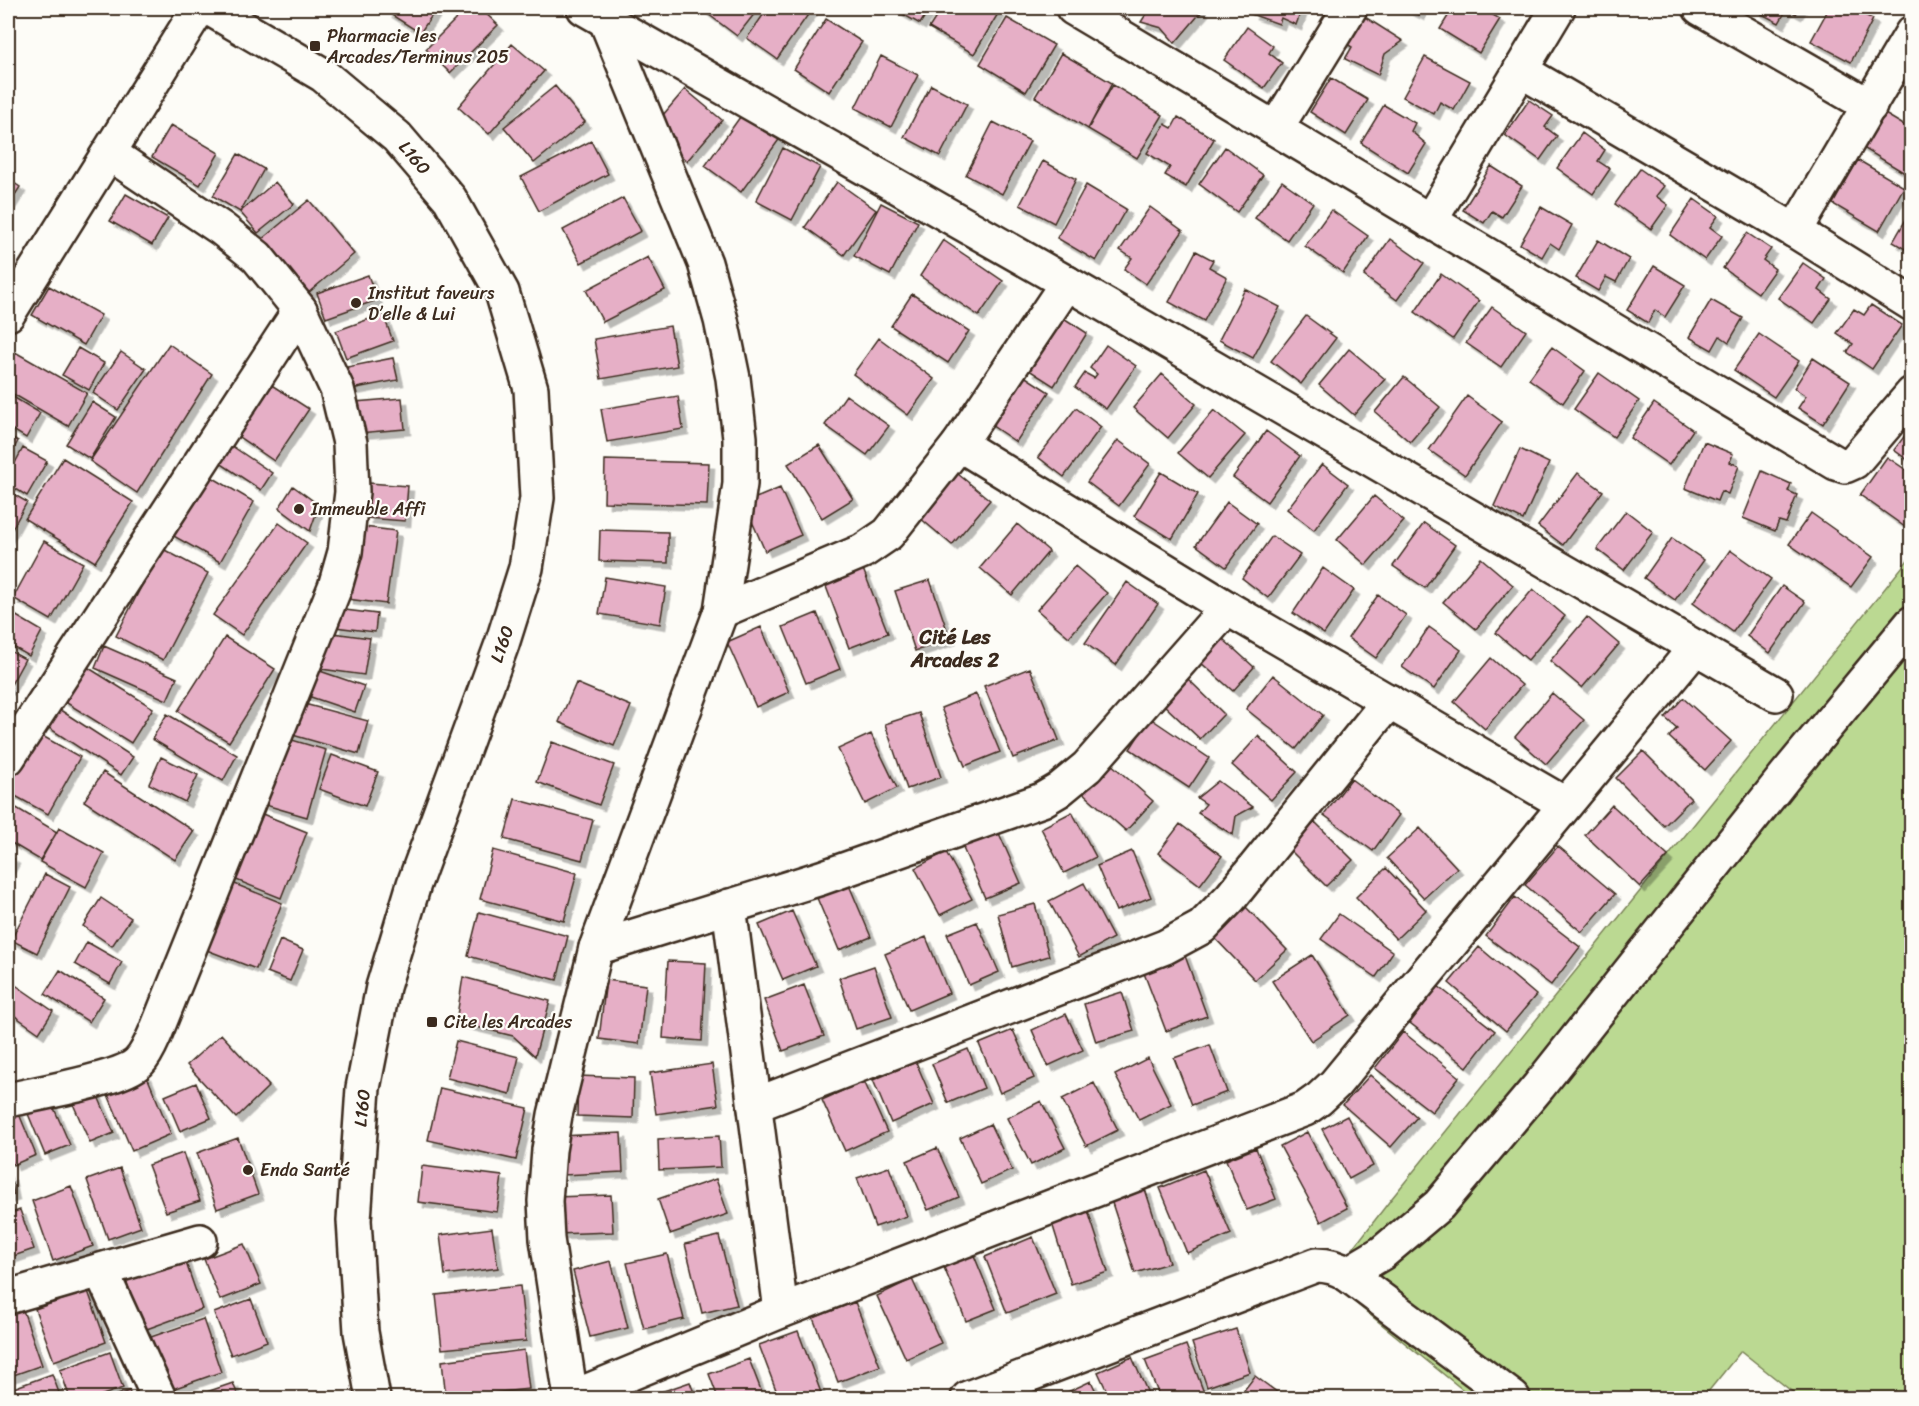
<svg xmlns="http://www.w3.org/2000/svg" width="1919" height="1406" font-family="Sriracha,sans-serif">
<defs>
<filter id="shadow"><feDropShadow dx="5.5" dy="5.5" stdDeviation="0" flood-color="#0004"/></filter>
</defs>
<rect width="100%" height="100%" fill="#fdfcf7"/>
<filter id="ink" filterUnits="userSpaceOnUse"><feTurbulence type="fractalNoise" baseFrequency=".0167" numOctaves="2"/><feDisplacementMap in="SourceGraphic" scale="12" xChannelSelector="R" yChannelSelector="G"/><feConvolveMatrix kernelMatrix="1 2 1 2 8 2 1 2 1" color-interpolation-filters="sRGB"/></filter>
<g filter="url(#ink)">
<path fill="#bbd992" stroke="#7b8258" stroke-width="1.5" d="M1911,556V1398H1800L1741,1351L1703,1398H1473L1328,1281L1392,1198Z"/>
<path fill="#e6afc6" stroke="#3b2a1e" stroke-width="1.5" filter="url(#shadow)" d="M390,8H437L420,33L387,12Z
M467,8H480L498,25L450,73L426,49Z
M700,8H759L737,36Z
M768,8H809L812,9L777,59L747,38Z
M892,8H930L920,24Z
M942,8H991L999,12L974,54L929,28Z
M1150,8H1201L1203,10L1175,43L1162,28L1141,22Z
M1254,8H1302L1296,25L1281,18L1279,24L1251,14Z
M1404,8H1421L1419,15Z
M1453,8H1481L1500,19L1479,53L1440,29Z
M1758,8H1800L1796,14L1787,9L1779,23L1756,11Z
M1829,8H1850L1873,19L1851,62L1811,41Z
M1357,12L1403,41L1385,54L1378,75L1345,59L1352,47L1337,38Z
M1007,18L1054,45L1026,92L980,64Z
M826,19L862,42L829,92L794,69Z
M1247,27L1273,46L1269,53L1282,63L1264,88L1224,60Z
M512,44L544,71L489,134L458,107Z
M1061,53L1112,83L1088,129L1035,97Z
M881,56L918,75L891,127L855,108Z
M1425,57L1470,81L1454,110L1440,102L1434,114L1403,97Z
M1912,67V91L1901,85Z
M1331,78L1368,100L1346,135L1310,112Z
M931,85L967,104L940,156L904,137Z
M1113,85L1163,115L1137,158L1088,129Z
M555,86L585,122L534,163L504,127Z
M685,89L722,120L687,161L668,145L675,138L657,122Z
M1529,100L1553,116L1545,127L1557,136L1540,160L1505,135Z
M1384,105L1415,123L1411,131L1426,144L1408,173L1361,143Z
M745,110L781,137L741,192L705,166Z
M1880,111L1912,130V170L1908,175L1860,146Z
M1178,117L1214,139L1186,187L1165,175L1170,167L1147,153L1165,124L1172,128Z
M993,122L1030,141L1002,194L966,175Z
M171,125L219,153L200,185L152,157Z
M1582,133L1605,150L1598,161L1610,169L1593,194L1557,168Z
M591,141L608,174L539,211L521,177Z
M1225,147L1263,175L1237,212L1199,184Z
M783,148L820,167L792,220L756,201Z
M238,154L264,169L240,212L213,196Z
M1858,160L1904,187L1879,231L1833,204Z
M1043,161L1076,179L1054,223L1020,205Z
M1491,166L1522,186L1502,217L1492,211L1484,223L1463,210Z
M1640,169L1664,186L1656,196L1668,205L1651,229L1615,204Z
M8,179L20,187L8,206Z
M1282,181L1313,203L1287,240L1255,218Z
M275,182L294,204L258,233L240,212Z
M837,182L876,210L844,255L805,227Z
M1086,185L1126,209L1096,261L1057,238Z
M126,194L168,218L152,245L110,221Z
M623,198L641,231L581,263L563,230Z
M1694,199L1718,216L1710,227L1722,236L1705,260L1670,235Z
M309,200L354,254L307,294L261,240Z
M881,203L918,222L890,275L854,256Z
M1150,207L1183,231L1146,284L1124,269L1132,258L1120,250Z
M1541,207L1572,225L1559,249L1550,243L1542,257L1520,244Z
M1912,209V253L1893,242Z
M1331,210L1368,236L1343,273L1305,246Z
M1747,233L1771,249L1763,260L1775,269L1758,293L1723,268Z
M1390,239L1424,263L1397,300L1364,276Z
M943,240L1003,281L979,316L920,276Z
M1598,240L1629,259L1616,282L1606,277L1598,291L1576,278Z
M1196,251L1213,260L1209,267L1227,277L1204,321L1169,302Z
M648,257L665,290L603,322L586,290Z
M1803,263L1826,279L1819,290L1831,299L1814,323L1778,298Z
M1654,266L1685,285L1665,317L1655,310L1648,323L1627,310Z
M1441,274L1479,301L1453,339L1415,312Z
M368,275L377,300L326,318L317,293Z
M49,286L101,315L84,345L32,315Z
M1245,289L1280,307L1253,358L1219,340Z
M912,294L969,331L948,363L891,326Z
M1711,300L1743,318L1729,342L1720,336L1712,350L1689,337Z
M1871,305L1902,325L1872,369L1847,352L1853,344L1837,333L1854,309L1864,315Z
M1492,307L1526,331L1501,367L1466,343Z
M383,314L393,341L346,358L336,331Z
M1306,316L1336,338L1301,384L1271,361Z
M1062,317L1087,333L1054,386L1029,370Z
M670,326L677,366L601,379L594,339Z
M1759,334L1799,361L1774,397L1734,370Z
M879,338L934,379L908,415L853,374Z
M169,344L212,374L137,493L90,461Z
M1106,345L1136,366L1106,409L1075,387L1085,373L1094,378L1097,374L1090,368Z
M1552,347L1585,371L1563,403L1529,379Z
M78,348L104,363L89,390L62,375Z
M1349,349L1385,379L1354,415L1319,385Z
M15,352L87,393L68,426L8,391V364Z
M121,352L146,369L118,410L93,393Z
M393,358L398,380L351,389L347,367Z
M1813,358L1850,382L1823,424L1798,408L1806,396L1794,388Z
M1018,372L1049,392L1016,442L985,421Z
M1599,373L1639,401L1614,437L1574,409Z
M1162,374L1196,404L1168,438L1133,408Z
M1404,377L1440,407L1410,442L1375,412Z
M270,384L309,409L274,461L236,435Z
M8,394L40,413L26,438L8,427Z
M846,395L889,426L867,455L825,425Z
M678,396L683,429L607,442L601,409Z
M1467,396L1502,422L1465,475L1429,450Z
M402,398L405,429L358,433L355,402Z
M92,402L116,417L90,459L66,444Z
M1654,403L1693,430L1669,465L1630,438Z
M1076,408L1101,427L1064,477L1038,457Z
M1214,410L1245,435L1208,478L1178,453Z
M1912,426V463L1894,450Z
M1266,431L1300,456L1267,502L1233,477Z
M8,435L18,441L8,459Z
M1118,440L1150,464L1119,506L1087,482Z
M1704,442L1733,454L1730,462L1739,466L1728,494L1721,491L1717,501L1685,488Z
M229,444L272,473L261,490L217,461Z
M819,445L853,499L822,518L788,464Z
M23,448L47,461L27,496L8,484V476Z
M1520,449L1549,463L1523,520L1494,506Z
M1887,457L1912,474V518L1905,527L1860,495Z
M63,458L133,502L95,562L25,519Z
M605,460L709,463L707,505L604,502Z
M1322,464L1348,484L1314,530L1287,509Z
M1762,471L1791,484L1788,491L1797,495L1786,523L1779,521L1775,531L1743,518Z
M1161,472L1198,494L1172,539L1134,516Z
M205,473L254,502L220,562L170,534Z
M1578,473L1603,491L1563,545L1538,526Z
M958,474L990,500L952,545L920,518Z
M369,483L408,486L405,521L367,518Z
M293,486L316,503L317,511L310,531L279,508Z
M780,488L801,535L765,551L744,503Z
M8,491L27,502L8,536Z
M1374,496L1404,521L1366,565L1337,540Z
M1227,502L1257,524L1226,567L1196,545Z
M1626,511L1653,532L1624,570L1597,549Z
M1811,513L1873,557L1851,587L1789,544Z
M279,523L307,543L242,635L213,615Z
M1424,523L1455,545L1425,588L1393,566Z
M1017,524L1049,551L1012,595L980,568Z
M356,526L396,531L386,604L347,599Z
M600,530L668,532V563L599,561Z
M1272,536L1300,555L1268,598L1242,578Z
M1672,538L1704,560L1675,600L1644,578Z
M44,541L83,563L51,620L13,598Z
M161,548L208,573L163,660L116,636Z
M1730,550L1771,579L1733,632L1693,603Z
M1481,558L1513,585L1476,629L1443,602Z
M1075,566L1107,593L1069,637L1037,610Z
M1323,568L1354,590L1324,634L1293,613Z
M863,569L888,633L849,648L825,584Z
M605,577L666,587L660,624L599,614Z
M930,580L950,639L915,651L895,591Z
M1127,582L1158,604L1116,665L1085,643Z
M1782,586L1805,602L1770,653L1747,636Z
M1533,589L1565,616L1528,660L1496,633Z
M1378,595L1406,615L1376,658L1348,638Z
M337,609L377,614L375,632L335,627Z
M8,611L42,631L29,656L8,644Z
M817,613L840,669L806,683L783,627Z
M1587,617L1619,644L1582,688L1550,661Z
M761,627L789,692L756,707L727,642Z
M1429,627L1461,650L1434,689L1402,667Z
M1213,630L1254,667L1233,691L1191,654Z
M318,631L370,638L364,675L314,668Z
M225,637L275,669L229,742L178,711Z
M104,646L177,678L167,700L95,668Z
M8,650L25,659L8,690Z
M1491,658L1522,685L1485,729L1454,702Z
M84,665L153,708L131,743L62,700Z
M311,668L364,686L355,712L302,694Z
M1030,668L1059,740L1013,758L984,686Z
M1273,675L1323,715L1296,749L1246,709Z
M1188,679L1224,714L1200,739L1164,705Z
M576,683L631,706L614,746L559,722Z
M1552,693L1584,720L1546,764L1515,737Z
M976,694L1000,752L965,766L941,708Z
M1683,698L1731,741L1705,770L1669,737L1677,728L1665,718Z
M297,702L368,721L359,754L289,734Z
M51,704L133,757L121,775L40,722Z
M919,713L941,777L907,789L885,724Z
M167,714L237,755L223,781L152,739Z
M1150,718L1209,758L1189,788L1130,749Z
M30,729L80,757L48,814L8,792V771Z
M871,734L897,788L865,804L838,749Z
M1258,736L1297,772L1271,800L1232,765Z
M282,737L326,750L307,817L262,804Z
M552,742L614,765L599,805L537,782Z
M1643,751L1691,799L1664,826L1616,778Z
M332,755L378,772L365,806L319,789Z
M161,757L198,775L185,802L149,784Z
M1109,762L1153,801L1126,831L1082,792Z
M103,772L194,831L175,860L84,801Z
M1351,779L1399,815L1373,851L1324,815Z
M1218,781L1253,807L1236,816L1233,835L1198,813L1206,804L1197,798Z
M515,799L593,820L582,860L504,839Z
M8,803L57,832L40,860L8,841Z
M1612,805L1668,856L1640,887L1585,835Z
M255,811L307,832L281,898L229,877Z
M1072,812L1096,857L1064,873L1041,828Z
M1315,822L1353,860L1326,886L1289,849Z
M1180,824L1222,856L1200,885L1158,853Z
M59,828L104,853L86,887L40,862Z
M1420,828L1457,868L1424,898L1387,858Z
M998,831L1021,883L985,898L962,846Z
M1558,846L1615,894L1582,932L1525,885Z
M493,850L577,873L564,921L480,899Z
M1132,851L1151,897L1116,911L1097,866Z
M946,852L972,899L940,915L915,868Z
M8,855L14,859L8,870Z
M1386,868L1426,910L1396,939L1356,897Z
M45,874L70,887L37,953L11,940Z
M230,882L282,903L256,969L204,949Z
M1084,883L1113,938L1079,957L1049,901Z
M849,885L871,937L839,950L817,898Z
M1515,897L1580,947L1551,985L1486,936Z
M101,898L131,918L112,946L83,926Z
M1035,904L1049,956L1012,967L998,914Z
M1244,905L1287,950L1255,980L1212,935Z
M792,911L816,966L783,980L759,925Z
M479,912L568,936L557,980L468,956Z
M1339,914L1393,952L1376,977L1321,939Z
M977,922L999,972L969,985L947,934Z
M926,937L949,993L909,1010L885,954Z
M280,940L303,950L290,981L267,972Z
M87,942L122,962L110,984L75,964Z
M1479,947L1536,995L1506,1031L1449,983Z
M1184,953L1207,1016L1166,1031L1142,968Z
M1312,955L1350,1015L1311,1041L1272,981Z
M668,961L706,963L702,1041L663,1038Z
M874,966L892,1017L856,1029L839,978Z
M60,970L104,998L89,1022L45,994Z
M463,977L550,1001L535,1056L513,1036L456,1022Z
M606,980L646,985L639,1044L599,1039Z
M14,984L53,1011L39,1033L8,1011V994Z
M804,985L824,1036L783,1051L764,1000Z
M1438,986L1495,1031L1467,1067L1410,1023Z
M1122,992L1134,1031L1096,1042L1084,1004Z
M1066,1014L1083,1050L1048,1066L1032,1030Z
M1013,1030L1034,1078L1000,1093L979,1044Z
M1403,1032L1459,1077L1432,1112L1375,1068Z
M221,1034L269,1086L236,1118L187,1065Z
M456,1041L519,1057L510,1094L447,1078Z
M1210,1045L1227,1092L1192,1105L1174,1058Z
M968,1049L984,1088L948,1103L932,1064Z
M1148,1058L1171,1104L1139,1120L1115,1075Z
M916,1062L934,1104L891,1123L873,1080Z
M712,1064L718,1105L656,1114L650,1073Z
M146,1074L171,1134L132,1151L106,1090Z
M1370,1075L1417,1117L1391,1147L1343,1105Z
M578,1076L634,1078L633,1118L577,1116Z
M864,1081L887,1132L845,1151L822,1100Z
M196,1083L211,1118L180,1131L165,1096Z
M1094,1083L1118,1130L1086,1146L1062,1099Z
M94,1087L114,1133L90,1143L70,1097Z
M440,1088L528,1108L516,1160L428,1140Z
M50,1099L70,1145L45,1155L26,1109Z
M1041,1101L1065,1148L1031,1165L1007,1118Z
M17,1109L36,1155L13,1165L8,1152V1113Z
M1347,1116L1373,1166L1349,1179L1322,1129Z
M990,1124L1012,1170L981,1184L960,1138Z
M1307,1132L1347,1208L1321,1222L1280,1146Z
M621,1133L623,1172L563,1175L561,1136Z
M719,1136L721,1167L659,1170L658,1139Z
M238,1138L258,1194L217,1209L197,1153Z
M937,1148L959,1197L928,1210L907,1161Z
M1256,1148L1276,1199L1247,1210L1226,1160Z
M183,1153L200,1201L166,1212L148,1165Z
M422,1166L502,1176L497,1212L418,1202Z
M889,1167L907,1216L875,1227L857,1178Z
M120,1168L141,1227L108,1239L87,1180Z
M1204,1170L1231,1234L1187,1253L1160,1188Z
M10,1175L14,1195L8,1197V1176Z
M716,1179L728,1214L670,1234L658,1199Z
M71,1186L93,1246L53,1261L32,1201Z
M1145,1189L1169,1263L1135,1273L1111,1200Z
M611,1195L613,1232L556,1234L555,1197Z
M1087,1208L1108,1272L1071,1284L1051,1220Z
M20,1210L34,1249L8,1258V1214Z
M492,1228L498,1268L445,1275L440,1235Z
M719,1236L737,1305L702,1313L685,1244Z
M1033,1237L1056,1294L1007,1313L985,1257Z
M244,1244L261,1284L220,1300L204,1259Z
M971,1248L996,1309L966,1321L941,1260Z
M667,1254L684,1319L644,1329L627,1263Z
M184,1257L202,1309L144,1330L125,1277Z
M611,1261L628,1328L590,1337L573,1271Z
M912,1279L941,1343L906,1359L877,1296Z
M520,1286L526,1341L442,1349L436,1295Z
M88,1291L106,1342L54,1361L35,1309Z
M251,1299L267,1341L231,1355L214,1313Z
M855,1302L880,1366L838,1382L813,1318Z
M23,1310L42,1365L8,1377V1316Z
M203,1319L221,1372L167,1391L148,1338Z
M1236,1329L1250,1372L1207,1387L1192,1343Z
M798,1331L823,1398H779L759,1345Z
M1186,1345L1206,1398H1160L1145,1360Z
M524,1350L529,1389L446,1398L442,1361Z
M110,1352L123,1388L94,1398H70L60,1370Z
M1132,1357L1150,1398H1110L1098,1372Z
M749,1359L764,1398H718L709,1374Z
M52,1374L61,1398H11L8,1390Z
M1255,1376L1285,1398H1238Z
M1091,1381L1099,1398H1057V1397Z
M690,1382L696,1398H657L655,1394Z
M233,1383L239,1398H189Z
M129,1391L132,1398H109Z"/>
<g fill="none" stroke-linecap="round" stroke-linejoin="round">
<defs>
<g id="minor">
<path id="s1" d="M209,8L323,75L397,137L450,199L502,292L531,389L537,498L526,568L502,644L414,884L383,987L363,1088L354,1220L361,1332L373,1398"/>
<path d="M584,8L1067,283L1776,694"/>
<path d="M1073,8L1836,463L1845,466L1854,462L1912,394"/>
<path d="M1700,8L1870,106"/>
<path d="M1520,70L1795,231L1912,304"/>
<path d="M1276,128L1350,8"/>
<path d="M1430,221L1558,8"/>
<path d="M1795,231L1912,33"/>
<path d="M8,314L199,8"/>
<path d="M959,444L1227,608L1565,804"/>
<path d="M721,611L863,551L888,534L959,444L1067,283"/>
<path d="M8,758L300,310"/>
<path d="M729,906L781,1311"/>
<path d="M596,948L821,878L1042,800L1059,790L1087,767L1227,608"/>
<path d="M8,1100C34,1094 123,1079 139,1062C146,1055 151,1043 155,1034L335,587L345,552L352,492L350,443L337,389L300,310L257,257L222,229L109,153"/>
<path d="M755,1105L1165,947L1202,927L1231,897L1389,701"/>
<path d="M101,1271L159,1398"/>
<path d="M1347,1274L1382,1253L1439,1205L1539,1086L1786,775L1912,623"/>
<path d="M8,1297L200,1241"/>
<path d="M571,1398L547,1239L545,1201L549,1150L555,1115L596,948L721,611L740,484V438L733,378L721,320L705,263L606,21"/>
<path d="M571,1398L781,1311L1305,1109L1319,1099L1335,1084L1696,647"/>
<path d="M968,1398L1316,1265C1328,1265 1337,1267 1347,1274L1513,1398"/>
</g>
</defs>
<use href="#minor" stroke="#3b2a1e" stroke-width="38"/>
<use href="#minor" stroke="#fdfcf7" stroke-width="33"/>
</g>
</g>
<g fill="#3b2a1e" stroke="#fdfcf7" stroke-width="2">
<rect x="309" y="40" width="12" height="12" rx="3"/>
<circle cx="356" cy="303" r="6"/>
<circle cx="299" cy="509" r="6"/>
<rect x="426" y="1016" width="12" height="12" rx="3"/>
<circle cx="248" cy="1170" r="6"/>
</g>
<g text-anchor="middle" dominant-baseline="central" stroke-width="4.5" stroke-linejoin="round" paint-order="stroke">
<g font-size="18" fill="#3b2a1e" stroke="#fdfcf7" text-anchor="start">
<text x="327" y="36">Pharmacie les<tspan x="327" dy="21">Arcades/Terminus 205</tspan></text>
<text x="368" y="293">Institut faveurs<tspan x="368" dy="21">D’elle &amp; Lui</tspan></text>
<text x="311" y="509">Immeuble Affi</text>
<text x="444" y="1022">Cite les Arcades</text>
<text x="260" y="1170">Enda Santé</text>
</g>
<g font-size="18" fill="#3b2a1e" stroke="#fdfcf7">
<text stroke="none"><textPath href="#s1" startOffset="256">L160</textPath></text>
<text transform="translate(502 644) rotate(-71)">L160</text>
<text transform="translate(362 1108) rotate(-85)">L160</text>
</g>
<g font-size="20" font-weight="bold" fill="#3b2a1e" stroke="#fdfcf7">
<text x="955" y="637">Cité Les<tspan x="955" dy="23">Arcades 2</tspan></text>
</g>
</g>
<rect width="1919" height="1406" fill="none" stroke="#fdfcf7" stroke-width="30"/>
<rect x="15" y="15" width="1889" height="1376" fill="none" stroke="#3b2a1e" stroke-width="2" filter="url(#ink)"/>
</svg>
